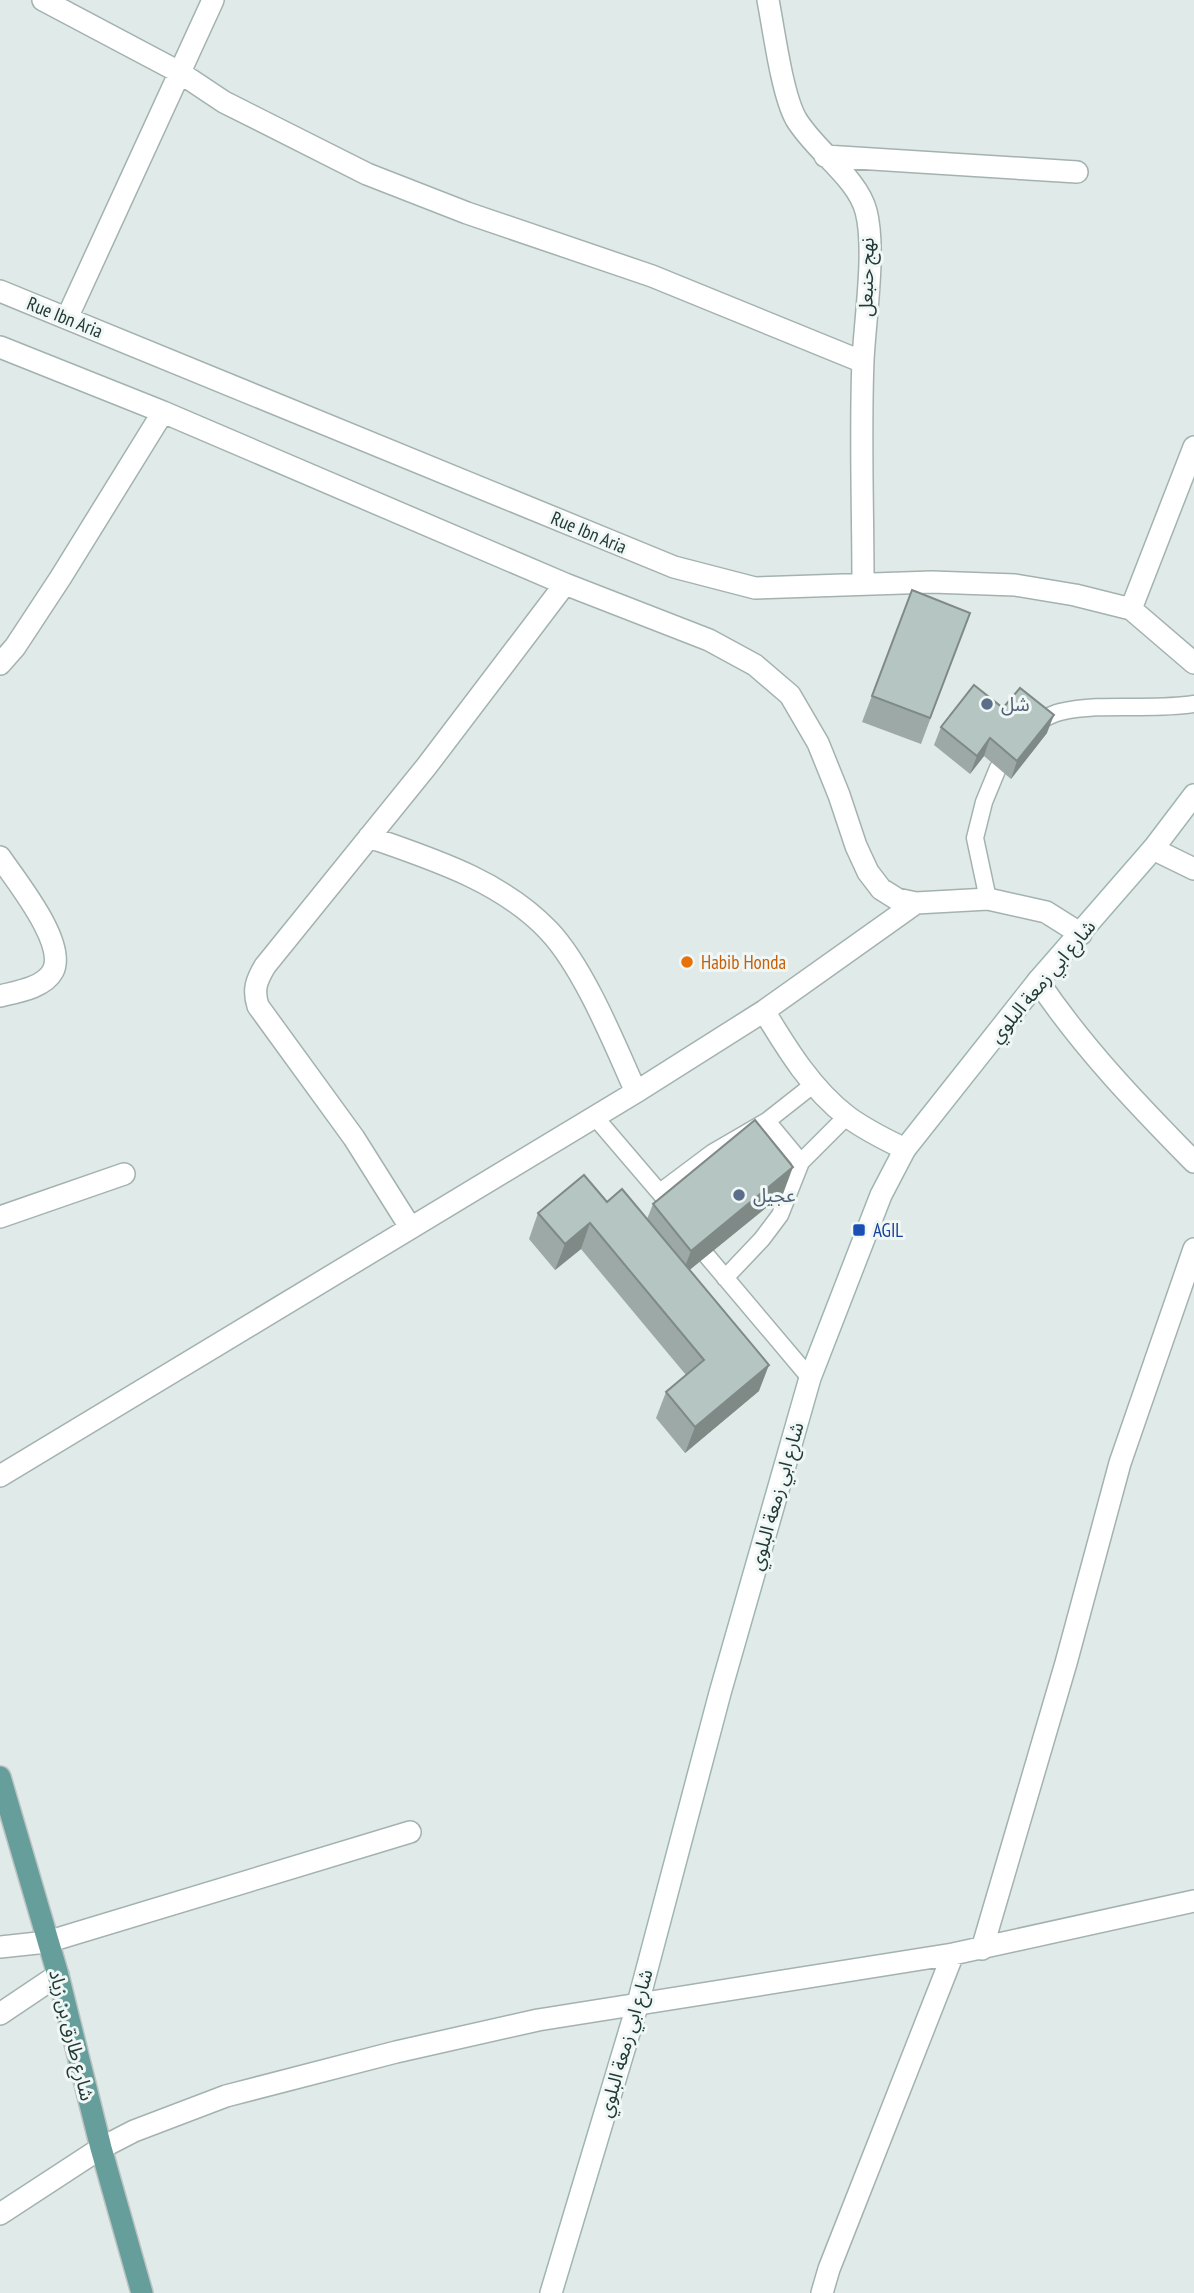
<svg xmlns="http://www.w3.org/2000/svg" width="1194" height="2293" font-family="'PT Sans Narrow','Noto Sans Arabic',sans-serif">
<rect width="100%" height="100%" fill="#e0eae8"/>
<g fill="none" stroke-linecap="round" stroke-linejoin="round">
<defs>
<path id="lane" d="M1035,723C1043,719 1052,714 1060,712C1104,702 1150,711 1194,704
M988,899L975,838L984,802L998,768
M595,1117L666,1200
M767,1121L801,1162
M660,1192L712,1153L767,1121L814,1084
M707,1256L810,1378
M725,1278L762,1239L780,1215L801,1162L847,1116"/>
<path id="street" d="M43,0L179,72L224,102L367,174L467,213L652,276L863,362
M768,0C774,31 782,94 796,119C815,151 857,177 866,211C876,249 865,319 863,360C860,434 863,509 863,583
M825,156L1077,172
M0,291L674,567L755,588L932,582L1015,585L1075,595L1131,609L1194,663
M67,318L213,0
M0,347L163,412L565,584L709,640L755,665L790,695L818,743L839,795L856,846L868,872L881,889L897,899L916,903
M1131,609L1194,447
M0,664L15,647L61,577L163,412
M369,837C432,859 502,881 549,931C584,968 615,1045 636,1092
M1153,849L1194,869
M0,857C16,881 67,943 53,971C44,988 16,992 0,996
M1038,981C1083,1048 1138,1105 1194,1162
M764,1011C787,1049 812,1090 848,1117C866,1130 886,1140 905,1149
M0,1217L124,1174
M410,1227L354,1138L258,1006C253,990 256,981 265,966L426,767L565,584
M0,1476L636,1092L764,1011L916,903L988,899L1046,912L1081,934
M0,1947L47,1942L410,1832
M982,1949L1066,1663L1120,1463L1194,1249
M0,2014L58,1975
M0,2214L101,2148L134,2131L226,2096L396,2052L538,2020L953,1954L1194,1901
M822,2293L829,2269L953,1954"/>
<path id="secondary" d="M551,2293L638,2003L720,1693L810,1378L881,1195L905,1149L1038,981L1153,849L1194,795"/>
<path id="primary" d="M0,1777L58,1975L101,2148L142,2293"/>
</defs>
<use href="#lane" stroke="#a3b2b0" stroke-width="19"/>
<use href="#street" stroke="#a3b2b0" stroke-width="24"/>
<use href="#secondary" stroke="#9fb5b2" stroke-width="24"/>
<use href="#primary" stroke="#bcc4c3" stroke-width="24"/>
<use href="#lane" stroke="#fff" stroke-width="16"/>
<use href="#street" stroke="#fff" stroke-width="21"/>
<use href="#secondary" stroke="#fff" stroke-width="21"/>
<use href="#primary" stroke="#669e9b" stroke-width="21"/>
</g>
<path fill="#9ca9a6" d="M912,590L970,613L921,744L862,722Z
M1003,708L1047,733L1011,779L984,756L970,774L934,745L941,727Z
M783,1194L689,1270L759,1391L685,1453L656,1418L666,1392L686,1375L581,1249L555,1270L529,1239L538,1213L607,1202L647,1219L653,1204Z"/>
<path fill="#7f8a87" d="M1054,715L1047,733L1011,779L1017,761Z
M990,738L984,756L970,774L977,756Z
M793,1167L783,1194L681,1277L691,1251Z
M590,1223L581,1249L555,1270L565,1244Z
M769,1365L759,1391L685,1453L695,1427Z"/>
<path fill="#b5c5c1" stroke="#7f8a87" stroke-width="2" d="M912,590L970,613L930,718L872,696Z
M974,685L1003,708L1020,688L1054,715L1017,761L990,738L977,756L941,727Z
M755,1120L793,1167L691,1251L653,1204Z
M584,1175L607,1202L622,1189L769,1365L695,1427L666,1392L704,1360L590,1223L565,1244L538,1213Z"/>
<g fill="#5c6f8a" stroke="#f0f7f5" stroke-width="2.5">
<circle cx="987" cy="704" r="7"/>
<circle cx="739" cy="1195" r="7"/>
</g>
<circle fill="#e8710a" stroke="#f0f7f5" stroke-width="2.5" cx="687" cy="962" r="7"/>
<rect fill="#1a4fb4" stroke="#f0f7f5" stroke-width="2.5" x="852" y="1223" width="14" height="14" rx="3.5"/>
<g text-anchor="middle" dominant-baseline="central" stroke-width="6" stroke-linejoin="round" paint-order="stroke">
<g font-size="19" fill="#213a38" stroke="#f0f7f5">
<text transform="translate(866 277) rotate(-89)">نهج حنبعل</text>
<text transform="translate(65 317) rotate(22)">Rue Ibn Aria</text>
<text transform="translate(589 532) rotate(23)">Rue Ibn Aria</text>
<text transform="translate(1042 981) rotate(-50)">شارع ابي زمعة البلوي</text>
<text transform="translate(776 1496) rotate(-74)">شارع ابي زمعة البلوي</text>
<text transform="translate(72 2035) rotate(76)">شارع طارق بن زياد</text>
<text transform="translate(625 2043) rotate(-74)">شارع ابي زمعة البلوي</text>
</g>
<g font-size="19" fill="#4e5e75" stroke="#f0f7f5" text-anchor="start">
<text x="1001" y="704">شل</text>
<text x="753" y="1195">عجيل</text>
</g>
<g font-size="19" fill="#c56008" stroke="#f0f7f5" text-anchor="start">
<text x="701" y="962">Habib Honda</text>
</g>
<g font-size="19" fill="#164399" stroke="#f0f7f5" text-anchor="start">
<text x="873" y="1230">AGIL</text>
</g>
</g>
</svg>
